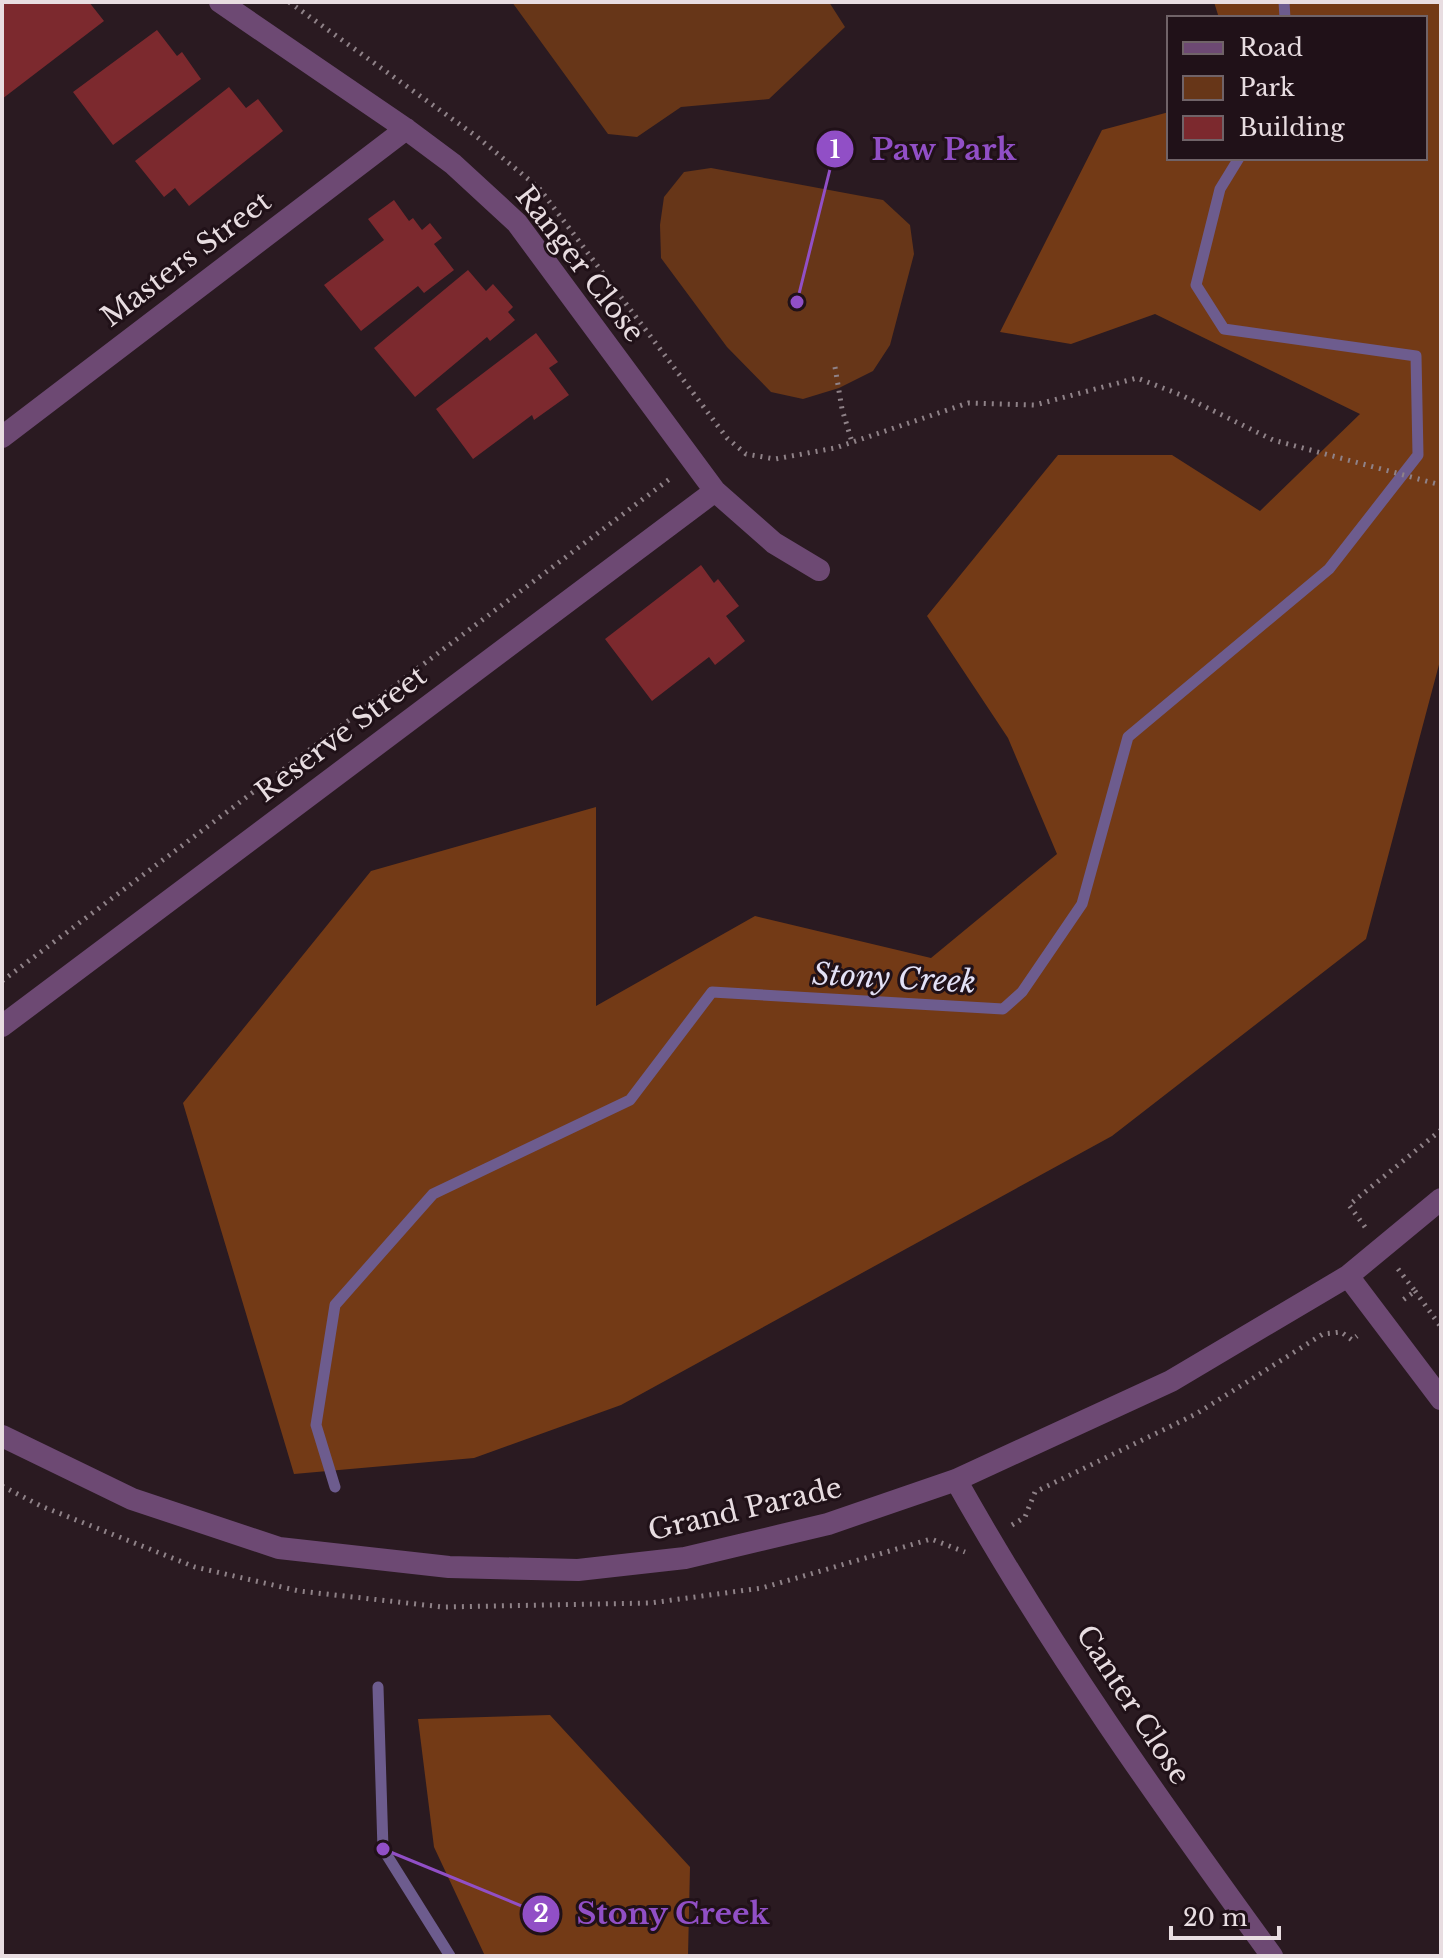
<svg xmlns="http://www.w3.org/2000/svg" width="1443" height="1958" font-family="'Libre Baskerville',serif">
<rect width="100%" height="100%" fill="#2a1a21"/>
<path fill="#673618" d="M512,2H829L845,27L769,99L681,107L637,137L608,134Z
M711,168L883,200L910,225L914,254L890,345L873,371L839,388L803,399L771,392L727,347L661,258L660,225L664,197L684,172Z"/>
<path fill="#733a16" d="M1214,2H1441V657L1366,939L1112,1136L621,1405L474,1458L294,1474L183,1103L371,871L596,807V1006L755,916L931,958L1057,854L1008,738L927,616L1058,455H1172L1260,511L1360,414L1155,314L1071,344L1000,332L1102,130L1169,112V158H1425V18H1219Z
M550,1715L690,1867L688,1956H485L434,1847L418,1719Z"/>
<g fill="none" stroke-linecap="round" stroke-linejoin="round">
<path stroke="#6d5c8e" stroke-width="11" d="M1284,2L1285,18
M335,1487L316,1425L335,1305L433,1194L630,1100L712,992L1003,1009L1022,992L1082,904L1128,737L1329,569L1418,455L1416,356L1224,329L1196,285L1220,189L1239,158
M378,1687L383,1849L450,1956"/>
</g>
<path fill="#7c292e" d="M7,2H89L104,21L2,99V5Z
M157,30L177,56L182,52L201,79L113,145L73,92Z
M229,87L246,108L258,99L283,131L189,206L175,188L164,197L135,161Z
M394,200L409,221L413,218L422,230L430,223L442,238L434,244L454,270L424,293L418,286L361,331L324,285L384,240L368,219Z
M468,270L486,291L493,284L513,307L508,312L515,320L490,341L487,337L415,397L374,348Z
M536,333L558,362L549,368L569,395L534,420L532,415L473,459L436,409Z
M701,565L714,583L718,579L739,606L726,616L745,641L715,665L709,657L652,701L605,639Z"/>
<g fill="none" stroke-linecap="round" stroke-linejoin="round">
<path stroke="#8f8288" stroke-width="5" stroke-dasharray="2 6" stroke-linecap="butt" d="M289,2L476,136L539,188L727,438L746,454L775,459L835,448L968,403L1035,405L1137,378L1181,395L1273,440L1441,485
M835,367L842,409L852,442
M2,981L671,478
M1365,1227L1349,1205L1441,1130
M1398,1269L1415,1291L1403,1300
M1415,1291L1441,1327
M2,1486L41,1506L195,1567L299,1591L443,1607L650,1603L762,1588L931,1539L965,1552
M1012,1525L1025,1517L1035,1492L1196,1414L1323,1334L1341,1332L1352,1340L1357,1336"/>
<path stroke="#6d4973" stroke-width="22" d="M220,2L406,129L453,164L517,223L715,491L774,543L819,570
M2,437L406,129
M2,1026L715,491
M1348,1276L1441,1399
M2,1436L132,1499L279,1548L449,1567L578,1570L685,1558L828,1524L956,1480L1171,1381L1348,1276L1441,1199
M956,1480C1049,1646 1160,1802 1272,1956"/>
</g>
<g text-anchor="middle" dominant-baseline="central" stroke-width="6" stroke-linejoin="round" paint-order="stroke">
<g font-size="28" fill="#e8dde1" stroke="#201118">
<text transform="translate(186 259) rotate(-37)">Masters Street</text>
<text transform="translate(580 264) rotate(52)">Ranger Close</text>
<text transform="translate(341 734) rotate(-37)">Reserve Street</text>
<text transform="translate(745 1509) rotate(-13)">Grand Parade</text>
<text transform="translate(1133 1705) rotate(57)">Canter Close</text>
</g>
<g font-size="30" font-style="italic" fill="#e3e1f6" stroke="#201118">
<text transform="translate(894 978) rotate(3)">Stony Creek</text>
</g>
</g>
<path fill="none" stroke="#914fc6" stroke-width="3" d="M797 302L835 149M383 1849L541 1914"/>
<g fill="#914fc6" stroke="#201118" stroke-width="3">
<circle cx="797" cy="302" r="8"/>
<circle cx="383" cy="1849" r="8"/>
<circle cx="835" cy="149" r="20"/>
<circle cx="541" cy="1914" r="20"/>
</g>
<g font-size="24" text-anchor="middle" font-weight="bold" fill="#fff">
<text x="835" y="158">1</text>
<text x="541" y="1922">2</text>
</g>
<g font-size="30" text-anchor="middle" font-weight="bold" fill="#914fc6" stroke="#201118" stroke-width="6" stroke-linejoin="round" paint-order="stroke">
<text x="944" y="160">Paw Park</text>
<text x="673" y="1924">Stony Creek</text>
</g>
<rect width="1443" height="1958" fill="none" stroke="#e8dde1" stroke-width="8"/>
<rect x="1167" y="16" width="260" height="144" fill="#201118" stroke="#706368" stroke-width="2"/>
<rect x="1183" y="42" width="40" height="12" fill="#6d4973" stroke="#706368" stroke-width="2"/>
<text x="1239" y="56" font-size="24" fill="#e8dde1">Road</text>
<rect x="1183" y="76" width="40" height="24" fill="#673618" stroke="#706368" stroke-width="2"/>
<text x="1239" y="96" font-size="24" fill="#e8dde1">Park</text>
<rect x="1183" y="116" width="40" height="24" fill="#7c292e" stroke="#706368" stroke-width="2"/>
<text x="1239" y="136" font-size="24" fill="#e8dde1">Building</text>
<path d="M1171 1926v12h108v-12" fill="none" stroke="#e8dde1" stroke-width="4"/>
<text x="1183" y="1926" font-size="24" fill="#e8dde1" stroke="#201118" stroke-width="6" paint-order="stroke">20 m</text>
</svg>
